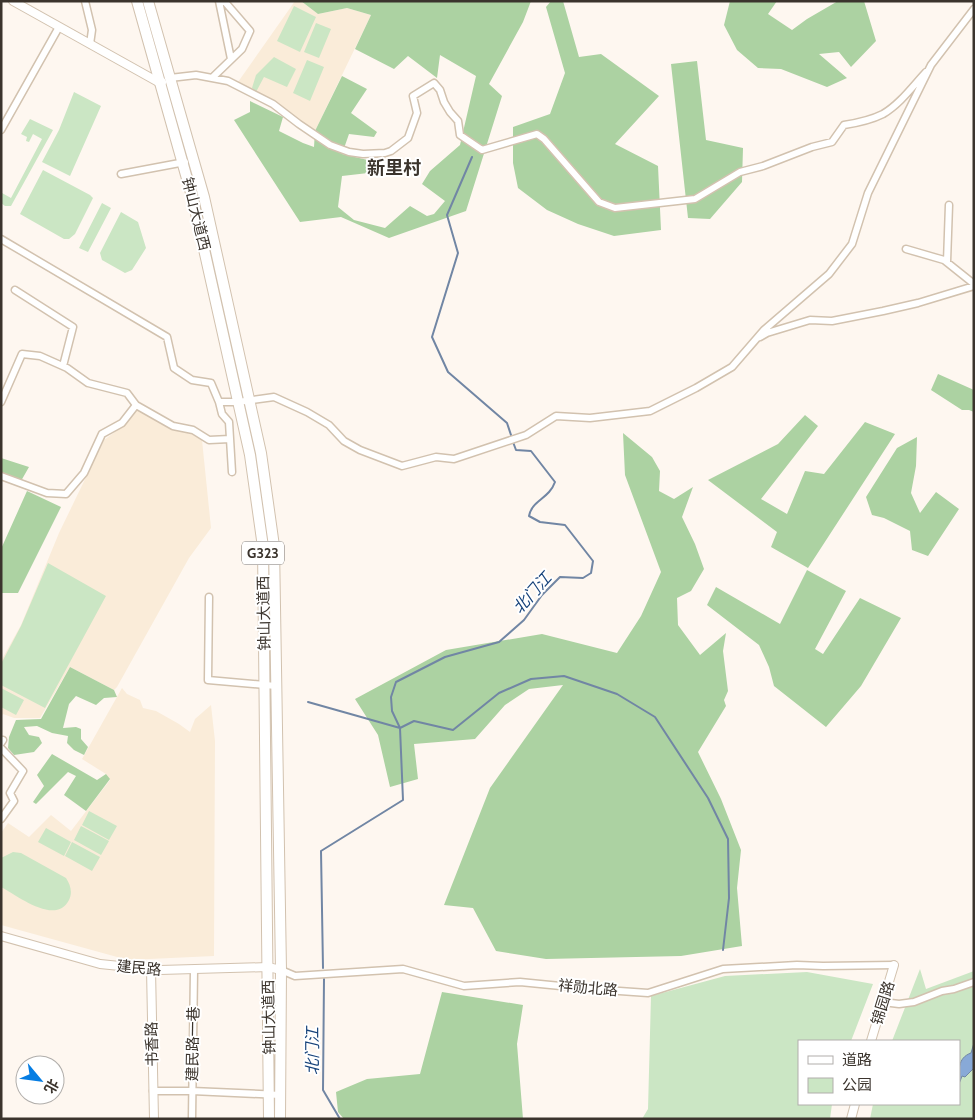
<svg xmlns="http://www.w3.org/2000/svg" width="975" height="1120" font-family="Cabin,'Noto Sans SC',sans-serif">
<rect width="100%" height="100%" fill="#fef7f0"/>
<path fill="#faecd9" d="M295,1H301L318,14L347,8L371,15L315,131L298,121L275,101L238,82Z
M136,408L172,429L190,433L202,440L211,528L189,558L117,687L114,690L70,667L40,718H14L3,714L1,717V661L21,625L59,533L104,440L123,426Z
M122,688L127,694L140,700L143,708L156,711L179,724L190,732L195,719L211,705L215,741L214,956L128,960L1,925V833L8,823L29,837L51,815L71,831L110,780L106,774L82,759Z"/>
<path fill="#cbe6c4" d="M294,6L316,17L300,52L277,41Z
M316,23L331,29L319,58L304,52Z
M274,57L296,69L287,87L264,77L256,92L252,88L256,75Z
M307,60L324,67L310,101L293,93Z
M74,92L101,106L70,176L42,162L59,130Z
M30,119L53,130L11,206H5L1,203L2,193L11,198L42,139L33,134L29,142L26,141L27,137L21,134Z
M43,170L90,195L93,198L75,234L69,239H64L20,214Z
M102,203L111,208L88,252L79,248Z
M121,212L138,222L146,248L132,270L125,273L102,260L100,253Z
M48,563L106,596L45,708L1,685L2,662L21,626Z
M1,688L24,700L16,715L1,707Z
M89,811L117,826L109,840L82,825Z
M81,826L109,841L101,855L74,840Z
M46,828L71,842L64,856L38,842Z
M72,842L100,857L92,871L65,856Z
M13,852L21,853L66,878C70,884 73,892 69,900C56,926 18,896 1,887V858Z
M920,969L926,989L974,971V1119H870L873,1104H959V1041H892Z
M807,972L873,984L851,1041H799V1104H832L830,1119H642L648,1109L651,996L725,976Z"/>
<path fill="#acd2a2" d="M301,1H531L523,22L489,84L502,96L466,211L389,238L341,217L300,222L234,120L250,112V101L283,117L279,131L303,143L314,147L315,131L342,76L367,89L351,113L377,132L374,137L349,134L342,154L372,161L377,172L342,176L338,207L354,220L385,228L410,206L427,216L434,214L445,201L422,184L430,171L460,145L476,76L440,55L437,78L408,56L394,69L355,49L371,15L347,8L318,14Z
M551,1H563L579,57L601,54L659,96L615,144L658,166L661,230L614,236L578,224L547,210L518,188L513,163V127L550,114L565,73L546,7Z
M730,1H777L768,14L792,30L807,19L838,1H864L876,41L851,67L839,52L819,54L847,78L827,87L781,69L758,68L737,50L724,25Z
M697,61L706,140L743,148L742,182L710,219L688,218L671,64Z
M938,374L974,390V412L969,410H962L931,390Z
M805,415L818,426L761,499L787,514L805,471L824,474L865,422L895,434L808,568L771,547L777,532L708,480L778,444Z
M623,433L652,457L660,471L659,491L674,499L693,487L682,517L695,544L704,569L691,591L677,598L678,625L700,655L726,633L723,651L728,691L724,700L726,706L698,752L721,799L741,850L737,888L742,946L681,956L546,959L496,951L473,908L444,905L490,788L563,685L529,689L505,705L475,739L414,744L418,779L390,787L378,735L355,699L446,650L542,634L617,653L641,616L661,572L625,475Z
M917,437L916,466L911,493L920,513L936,492L959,509L928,556L912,550L910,531L884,518L872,515L866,497L897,448Z
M1,458L29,467L21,481L1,473Z
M27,491L61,507L18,593H1V549Z
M807,570L846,591L815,649L823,654L860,598L901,618L861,686L826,727L774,686L769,667L759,645L707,605L716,587L780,624Z
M70,667L114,690L117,697L104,698L96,705L76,696L69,704L63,728L76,727L81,729V739L88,747L84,755L74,750L67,743L68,736L52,733L37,726L24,727L29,735L39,737L42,743L34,752L14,755L8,748L9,737L16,720L41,719Z
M52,754L97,780L106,774L110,779L86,811L64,795L76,776L68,772L36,804L33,802L44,786L37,775Z
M442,992L523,1005L517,1044L523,1119H344L338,1112L336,1092L367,1079L420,1074Z"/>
<path fill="#88a9d7" stroke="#7186a4" d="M974,1043V1068L965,1077L962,1076L959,1084C959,1071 957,1058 971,1053Z"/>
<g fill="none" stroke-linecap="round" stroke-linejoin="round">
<path stroke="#7186a4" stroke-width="2" d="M472,157L447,215L458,253L432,337L448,372L507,423L512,438
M308,702L400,728L414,721L453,730L499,693L531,679L564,676L617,694L655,717L708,798L728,839L729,898L723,950
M323,968L321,851L403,800L400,728L392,711L391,697L396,682L445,657L499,642L524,620L542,595L560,577L583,578L591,573L593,561L565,525L540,522L529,516C532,500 549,499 555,482L531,451L516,450L513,442
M324,979L323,1090L340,1119"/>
<defs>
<path id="minor" d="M85,1L92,30L90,44
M219,1L231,59
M213,77L242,49L250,31L225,2L220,1
M170,78L196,75L228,81L273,104L299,124L330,145L349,152L363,154L385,153L391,151L408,138L417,113L413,96L434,83L440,90L444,102L450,112L458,121L460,135L482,150L537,134L544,139L599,202L615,208L695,199L740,172L763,166L812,147L832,142L844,125C857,123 871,120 883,114C900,104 913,86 926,72
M1,130L59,27
M121,174L185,162
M1,239L167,337L174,368L192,380L211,383L219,402H238L274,397L307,412L329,425L344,441L360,450L402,466L436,457L454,459L526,435L556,416L590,418L650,411L696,388L732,367L764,330L829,274L852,244L868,193L931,65L974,9
M906,249L944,260L974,284
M947,262L949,205
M15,290L73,327L63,366
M760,337L767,333L810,320L832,321L883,311L918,303L974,286
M1,402L22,354L40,356L67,368L88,383L127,393L136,405
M219,402L222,414L229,422L232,472
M1,476L47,493L66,494L84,473L102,434L122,423L136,405L173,426L193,430L209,440L230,439
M209,597L208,680L276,686
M1,743L3,740
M1,748L23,771L10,793L14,801L1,819
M281,970L295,976L403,969L464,986L520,982L591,989L648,993L723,969L797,965L823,966L894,965
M883,1002L899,1004L914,1002L942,991L954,989L974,982
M153,1091H192L281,1095
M192,1119L194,970"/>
<path id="tertiary" d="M13,1L160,83L162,82
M1,936L100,964L160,970L268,967L281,970
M151,969L154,1119
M871,1041L894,965
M851,1119L855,1104"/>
<path id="trunk" d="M137,1L193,200L250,455L263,547L269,1119
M148,1L204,197L261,453L274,546L281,970L280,1119"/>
</defs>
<use href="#minor" stroke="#d2c2af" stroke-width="9"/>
<use href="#tertiary" stroke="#d2c2af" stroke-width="10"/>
<use href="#trunk" stroke="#d2c2af" stroke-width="12"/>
<use href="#minor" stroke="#fff" stroke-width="6"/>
<use href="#tertiary" stroke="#fff" stroke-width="8"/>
<use href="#trunk" stroke="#fff" stroke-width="10"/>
</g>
<g text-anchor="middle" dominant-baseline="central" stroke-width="4" stroke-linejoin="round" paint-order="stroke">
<rect fill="#fff" stroke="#76716c" stroke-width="1" x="242" y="541.5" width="42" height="23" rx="4"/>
<g font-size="14" font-weight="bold" fill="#3b342d">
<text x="263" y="553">G323</text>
</g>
<g font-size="15" fill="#3b342d" stroke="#fff">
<text transform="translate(196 214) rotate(76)">钟山大道西</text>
<text transform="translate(264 613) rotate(-91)">钟山大道西</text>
<text transform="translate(139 968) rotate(5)">建民路</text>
<text transform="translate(588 988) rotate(5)">祥勋北路</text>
<text transform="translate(883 1003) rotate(-73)">锦园路</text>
<text transform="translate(269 1017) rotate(-91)">钟山大道西</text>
<text transform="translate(152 1044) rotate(-91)">书香路</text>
<text transform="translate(193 1044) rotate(-89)">建民路一巷</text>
</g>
<g font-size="16" font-style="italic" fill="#17437b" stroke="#fff">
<text transform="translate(532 593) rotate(-48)">北门江</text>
<text transform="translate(312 1051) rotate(-90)">北门江</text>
</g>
<g font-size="18" font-weight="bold" fill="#3b342d" stroke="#fff">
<text x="394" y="168">新里村</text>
</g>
</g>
<rect width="975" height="1120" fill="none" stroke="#3b342d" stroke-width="5"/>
<rect x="798" y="1040" width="162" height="65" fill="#ffffff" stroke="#b1aeab"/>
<rect x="808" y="1056" width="25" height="8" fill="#ffffff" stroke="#b1aeab"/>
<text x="842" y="1065" font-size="15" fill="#3b342d">道路</text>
<rect x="808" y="1078" width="25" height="15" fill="#cbe6c4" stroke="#b1aeab"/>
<text x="842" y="1090" font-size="15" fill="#3b342d">公园</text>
<g transform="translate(40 1080) rotate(119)"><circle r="24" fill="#ffffff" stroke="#b1aeab"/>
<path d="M0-4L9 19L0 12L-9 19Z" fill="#057de3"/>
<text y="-8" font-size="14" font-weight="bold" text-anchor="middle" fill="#3b342d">北</text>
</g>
</svg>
